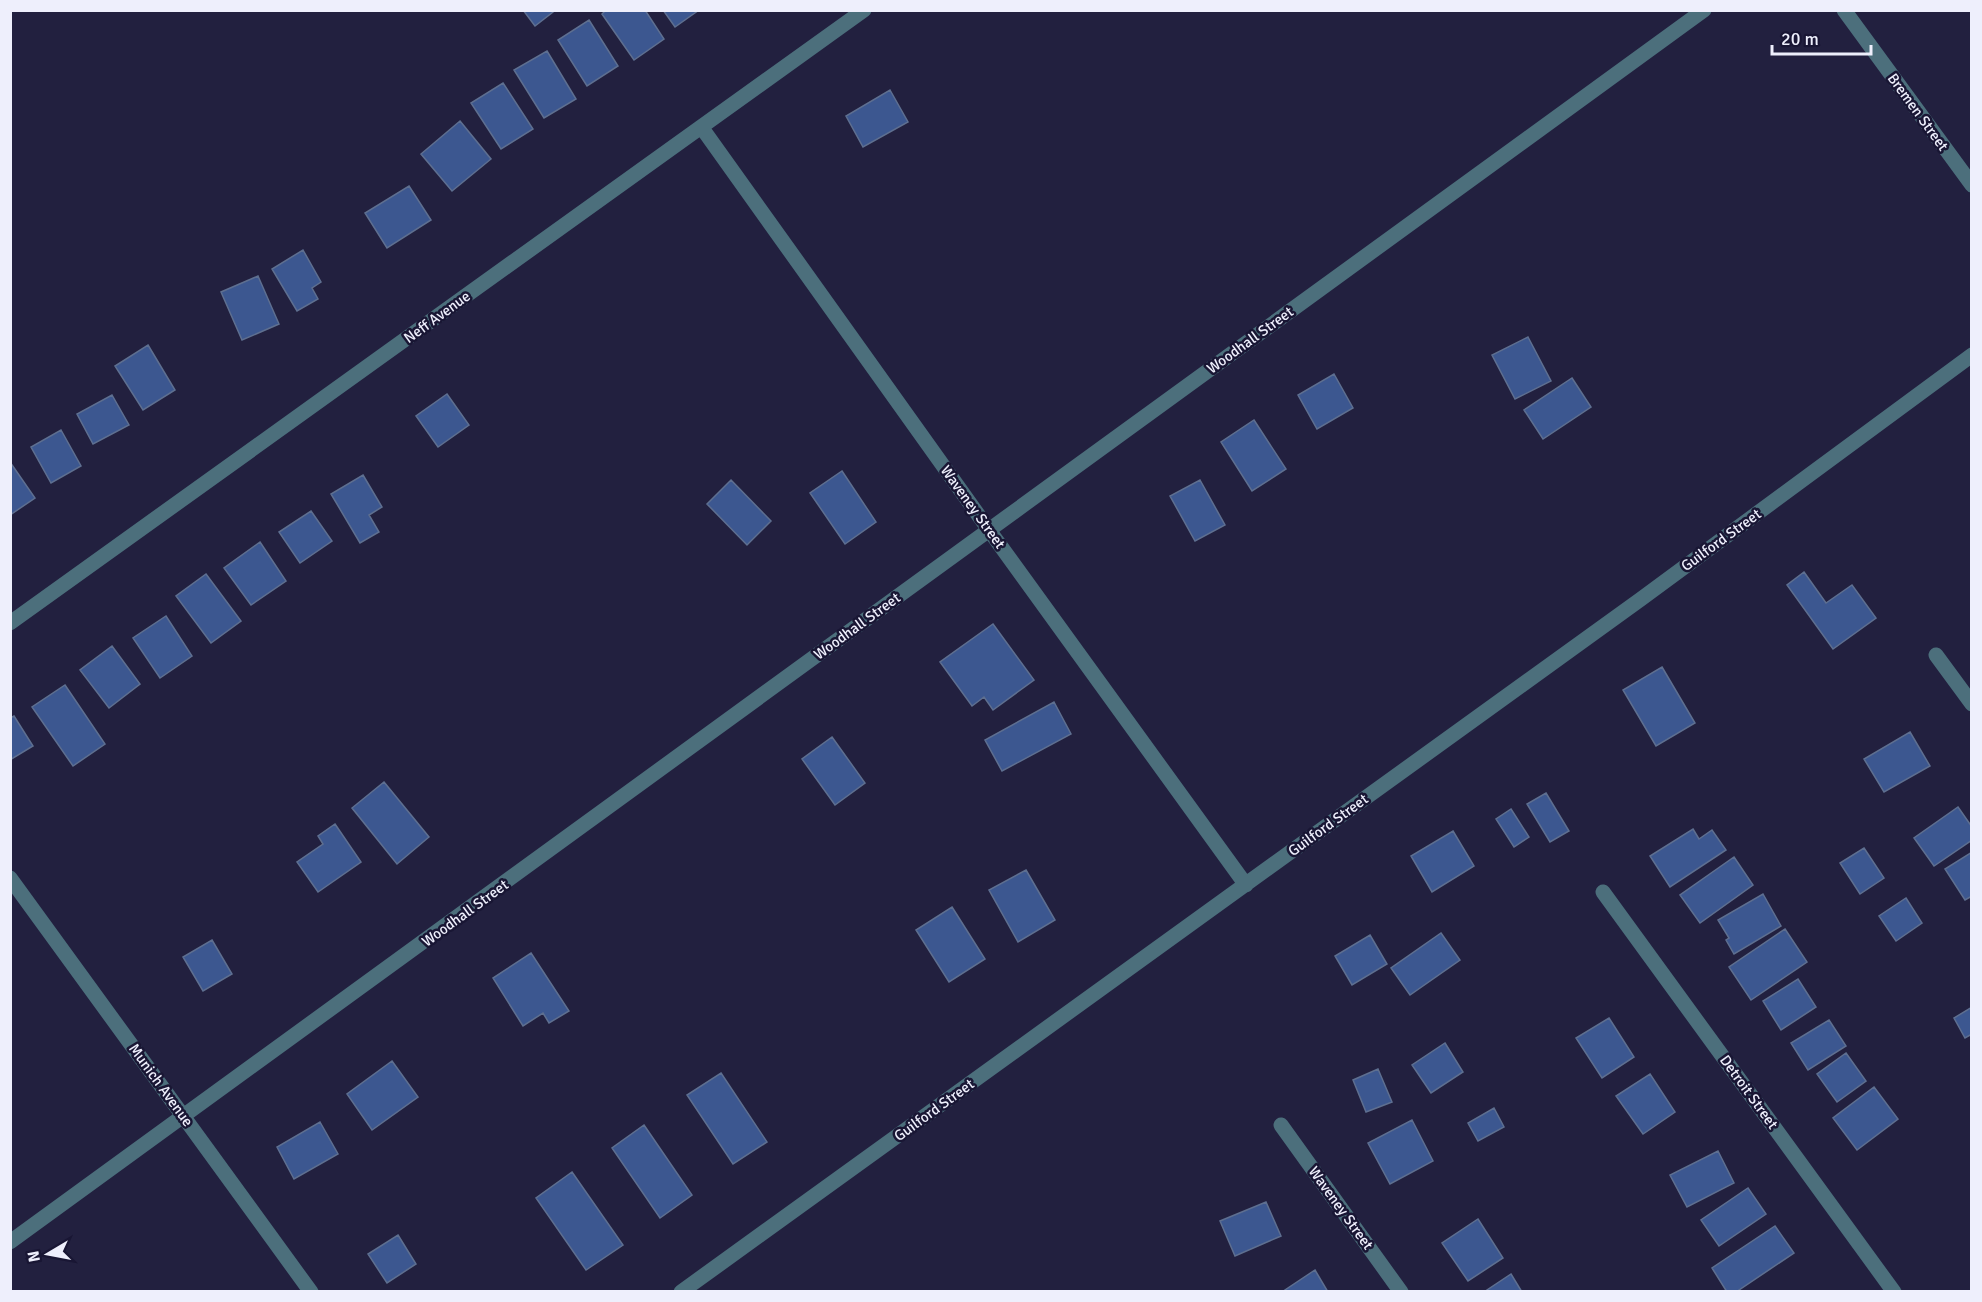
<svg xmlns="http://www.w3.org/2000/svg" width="1982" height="1302" font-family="Signika,sans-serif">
<rect width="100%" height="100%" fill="#22203f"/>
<path fill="#3c5790" stroke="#5e6f90" stroke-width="1.5" d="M523,10H552L553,12L535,26Z
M606,10H645L664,39L634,60L602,14Z
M663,10H699L675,27Z
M589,20L618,66L587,86L558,40Z
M547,51L576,99L544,118L514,70Z
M503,83L533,129L501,149L471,103Z
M890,90L908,122L863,147L846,116Z
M460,121L491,159L452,191L421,154Z
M409,186L431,220L387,248L365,213Z
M303,250L321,282L312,288L318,299L297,311L272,269Z
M258,276L279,324L242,340L221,292Z
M1528,337L1551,381L1515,399L1492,355Z
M148,345L175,390L143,410L115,366Z
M1334,374L1353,408L1317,429L1298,395Z
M1572,378L1591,407L1543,439L1524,410Z
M447,394L469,425L438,447L416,416Z
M112,395L129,425L93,444L77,414Z
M1254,420L1286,469L1252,491L1221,442Z
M61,430L81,466L51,483L31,447Z
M10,462L35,498L10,515Z
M842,471L876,522L845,544L810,493Z
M363,475L382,507L369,515L379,532L360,543L331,494Z
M731,480L771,521L747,545L707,504Z
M1200,480L1225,525L1195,541L1170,496Z
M311,511L332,541L300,563L279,532Z
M260,542L286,581L251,605L224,568Z
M1804,572L1826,603L1852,585L1876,618L1833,649L1787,585Z
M206,574L241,621L211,643L176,596Z
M166,616L192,656L160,678L133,638Z
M993,624L1034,680L993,710L984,697L972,706L940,662Z
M112,646L140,684L109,708L80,670Z
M1662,667L1695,723L1656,746L1623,690Z
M65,685L105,744L73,766L32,707Z
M1054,702L1071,734L1002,771L985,740Z
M14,716L33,746L10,760V718Z
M1910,732L1930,766L1884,792L1864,759Z
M832,737L865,783L835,805L802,759Z
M384,782L429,837L397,864L352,808Z
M1546,793L1569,831L1550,842L1527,804Z
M1958,807L1972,827V840L1934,866L1914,838Z
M1511,809L1529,837L1514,847L1496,819Z
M335,824L361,862L318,892L297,862L323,844L318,836Z
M1693,829L1699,839L1712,830L1726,850L1670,887L1650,856Z
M1453,831L1474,866L1432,892L1411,856Z
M1864,848L1884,878L1860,894L1840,863Z
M1972,852V896L1965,900L1945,869Z
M1734,857L1753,885L1700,923L1680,895Z
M1026,870L1055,920L1018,942L989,890Z
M1763,894L1781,926L1734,954L1726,940L1729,938L1718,920Z
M1906,898L1922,923L1896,941L1879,916Z
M952,907L985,959L949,982L916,930Z
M1785,929L1807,962L1751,1000L1729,967Z
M1441,933L1460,960L1410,995L1391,968Z
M1370,935L1387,964L1352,985L1335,956Z
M212,940L232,974L203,991L183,957Z
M531,953L569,1011L549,1023L543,1013L523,1026L493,978Z
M1798,979L1816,1007L1781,1030L1763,1001Z
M1972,1007V1034L1965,1038L1954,1018Z
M1609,1018L1634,1057L1602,1078L1576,1038Z
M1829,1020L1846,1046L1808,1070L1791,1043Z
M1445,1043L1463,1072L1431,1093L1412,1065Z
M1846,1053L1866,1081L1837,1102L1817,1074Z
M392,1061L418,1097L372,1130L347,1094Z
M1378,1069L1392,1102L1366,1112L1353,1080Z
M721,1073L767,1142L733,1164L687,1095Z
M1650,1074L1675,1112L1643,1134L1616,1096Z
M1874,1087L1898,1119L1857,1150L1833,1118Z
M1494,1108L1504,1127L1478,1141L1468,1123Z
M1412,1120L1433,1161L1390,1184L1368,1143Z
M320,1122L338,1154L294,1179L277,1147Z
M644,1125L692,1195L660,1218L612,1148Z
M1718,1151L1734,1183L1687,1207L1670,1175Z
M572,1172L623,1245L586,1270L536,1198Z
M1748,1188L1766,1214L1719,1246L1701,1220Z
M1266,1202L1281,1236L1235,1256L1220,1221Z
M1478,1219L1503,1258L1468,1281L1442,1243Z
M1775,1226L1794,1253L1736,1292H1727L1712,1268Z
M398,1235L416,1264L387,1283L368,1254Z
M1315,1270L1328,1292H1282Z
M1511,1274L1522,1292H1484Z"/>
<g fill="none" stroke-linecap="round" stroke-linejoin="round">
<path stroke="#4c6f7c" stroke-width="15" d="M1844,10L1972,185
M702,128L989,530L1246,885
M10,623L864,10
M1936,655L1972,704
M10,878L311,1292
M1603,892L1894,1292
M1281,1125L1401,1292
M10,1242L1704,10
M681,1292L1641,599L1972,355"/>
</g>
<g text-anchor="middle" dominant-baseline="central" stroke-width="5" stroke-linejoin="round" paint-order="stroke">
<g font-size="15" fill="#eeeffc" stroke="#191634">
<text transform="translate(1918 112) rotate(54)">Bremen Street</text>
<text transform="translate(437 317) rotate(-36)">Neff Avenue</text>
<text transform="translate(1250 340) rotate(-36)">Woodhall Street</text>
<text transform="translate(973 507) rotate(54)">Waveney Street</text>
<text transform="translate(1721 540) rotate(-36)">Guilford Street</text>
<text transform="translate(857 626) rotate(-36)">Woodhall Street</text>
<text transform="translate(1328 825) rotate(-36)">Guilford Street</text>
<text transform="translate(465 913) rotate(-36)">Woodhall Street</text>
<text transform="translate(161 1085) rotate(54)">Munich Avenue</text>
<text transform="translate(1749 1092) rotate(54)">Detroit Street</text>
<text transform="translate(934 1110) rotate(-36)">Guilford Street</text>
<text transform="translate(1341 1208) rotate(54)">Waveney Street</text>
</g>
</g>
<rect width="1982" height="1302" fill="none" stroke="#eeeffc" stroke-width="24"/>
<g transform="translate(48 1254) rotate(260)" stroke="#191634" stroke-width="4.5" paint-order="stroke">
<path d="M0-4.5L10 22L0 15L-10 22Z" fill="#eeeffc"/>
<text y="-9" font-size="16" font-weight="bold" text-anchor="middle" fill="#eeeffc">N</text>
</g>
<path d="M1772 45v9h99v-9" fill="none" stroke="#eeeffc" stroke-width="3"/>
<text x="1781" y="45" font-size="18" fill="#eeeffc" stroke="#191634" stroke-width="4.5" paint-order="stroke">20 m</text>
</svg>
